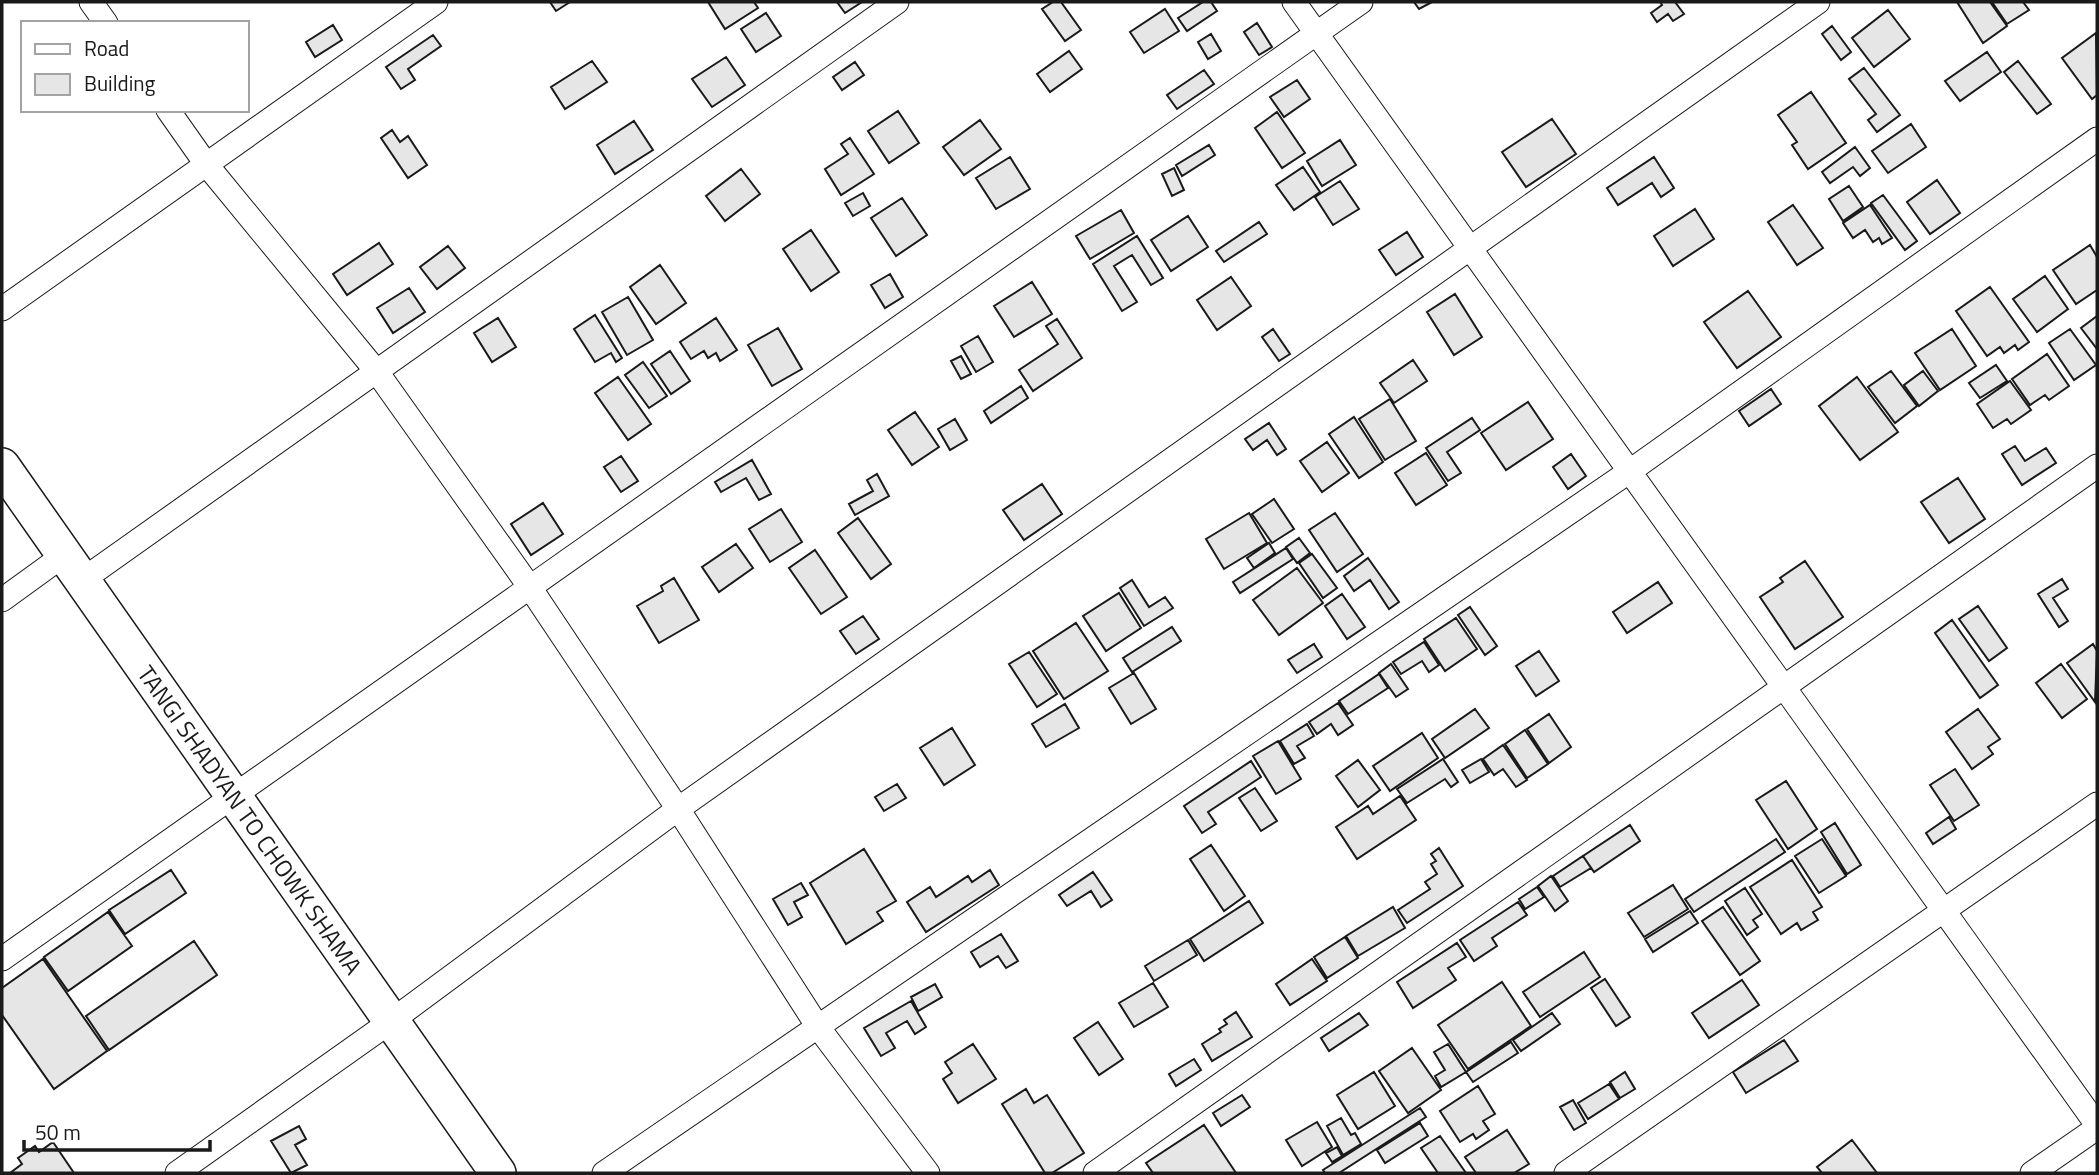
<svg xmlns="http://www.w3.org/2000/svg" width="2099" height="1175" font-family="'Titillium Web',sans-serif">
<rect width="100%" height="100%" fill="#fff"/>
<path fill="#e6e6e6" stroke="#1a1a1a" stroke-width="2" d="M550,2H570L556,11Z
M708,2H754L758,8L725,29Z
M837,2H862L845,13Z
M1053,2H1061L1081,30L1065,41L1042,9Z
M1203,2H1211L1217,11L1187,31L1178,18Z
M1414,2H1432L1419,9Z
M1660,2H1675L1684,14L1673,21L1668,14L1657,22L1651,13L1662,5Z
M1957,2H1990L2007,26L1983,43Z
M1992,2H2023L2029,10L2007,24Z
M1165,9L1179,31L1144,53L1130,32Z
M1888,10L1910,39L1874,67L1852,38Z
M766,13L781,36L756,52L741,29Z
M1257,23L1272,47L1259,55L1244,32Z
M333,25L342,40L315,57L306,42Z
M1832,26L1851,52L1841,60L1822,34Z
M2096,33L2097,95L2092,99L2062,58Z
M1211,34L1221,51L1208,59L1198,42Z
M433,35L441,46L408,69L415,80L401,89L386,67Z
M1069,51L1082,69L1050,92L1037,74Z
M1987,52L2001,72L1960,101L1945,81Z
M726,57L745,85L712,107L692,79Z
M592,61L607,82L565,109L551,87Z
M2018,61L2051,104L2037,114L2004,72Z
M855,62L864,75L842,90L833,77Z
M1864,68L1900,115L1877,132L1868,120L1876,114L1849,79Z
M1204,70L1214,84L1177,109L1167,95Z
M1297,80L1310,99L1284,117L1270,97Z
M1811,92L1846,143L1808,169L1792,145L1797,142L1778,115Z
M898,111L919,143L889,163L868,131Z
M1277,112L1305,153L1282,168L1255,128Z
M1552,119L1576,154L1526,187L1502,152Z
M980,120L1001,149L964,175L943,147Z
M634,121L653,150L615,174L597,145Z
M1911,124L1926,147L1888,173L1872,151Z
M392,130L400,142L408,136L427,165L408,178L381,138Z
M850,138L874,174L841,195L825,169L848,154L841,144Z
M1340,140L1356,165L1322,186L1307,161Z
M1209,145L1215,155L1182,176L1176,165Z
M1855,147L1870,168L1860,176L1853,167L1830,183L1822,172Z
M1010,157L1030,189L996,209L976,178Z
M1654,157L1674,188L1661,197L1652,183L1618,205L1607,188Z
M1303,167L1320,192L1294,210L1276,185Z
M1174,168L1184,190L1172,196L1162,174Z
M741,169L760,194L725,221L706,196Z
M1937,180L1960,213L1930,234L1907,202Z
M1340,181L1359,209L1333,225L1315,197Z
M1849,186L1863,207L1843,221L1829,199Z
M863,193L870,206L853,216L845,203Z
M1883,195L1917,241L1905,250L1871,203Z
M902,198L927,235L896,256L871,218Z
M1793,205L1823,248L1797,265L1768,222Z
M1870,205L1892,238L1882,244L1879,238L1873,242L1865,230L1853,238L1843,223Z
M1695,209L1714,239L1673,266L1654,236Z
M1121,210L1134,233L1090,259L1076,236Z
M1188,216L1208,247L1171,271L1151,240Z
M1259,222L1267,234L1224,262L1216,251Z
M811,230L839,272L811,291L783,249Z
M1407,232L1423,257L1396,275L1379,250Z
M1137,236L1163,278L1151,285L1132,255L1114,266L1137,302L1122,311L1093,264Z
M379,243L393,264L347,295L333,274Z
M2090,245L2097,257V290L2076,304L2053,270Z
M448,246L465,268L437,289L420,267Z
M660,265L686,303L656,324L630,287Z
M890,274L903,297L885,308L871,285Z
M2045,276L2068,309L2037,332L2013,299Z
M1231,277L1251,306L1217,330L1197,300Z
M1032,282L1052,314L1014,337L994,306Z
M1990,287L2029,342L2018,350L2015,345L2004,353L2000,347L1987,356L1956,311Z
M409,288L425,312L393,333L377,308Z
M1748,291L1781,337L1737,368L1704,322Z
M1455,294L1482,337L1454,355L1427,312Z
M628,297L653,340L627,355L602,312Z
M595,315L622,358L616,362L611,353L595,362L574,329Z
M2097,316V349L2081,328Z
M498,318L516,347L492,362L474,333Z
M716,318L737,350L720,361L716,353L708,358L704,351L691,359L680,342Z
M1057,319L1082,358L1033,391L1019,370L1058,344L1046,326Z
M778,328L802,369L772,386L748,345Z
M1273,329L1290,354L1279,361L1262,337Z
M1952,329L1976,366L1940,390L1915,353Z
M2070,329L2096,365L2074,380L2049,343Z
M978,336L993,362L976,372L961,346Z
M670,351L690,381L671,394L651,364Z
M2047,354L2069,386L2049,400L2045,395L2030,405L2012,379Z
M961,356L971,374L961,379L951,361Z
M1413,360L1427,381L1394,403L1380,383Z
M643,362L667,396L649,408L625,375Z
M1996,365L2007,381L1980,398L1969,383Z
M1891,371L1917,406L1895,423L1868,387Z
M1923,371L1938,391L1919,406L1904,385Z
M618,377L651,424L628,440L595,393Z
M1857,377L1898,432L1860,460L1819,406Z
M2010,381L2031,410L2011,424L2007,419L1993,428L1977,404Z
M1021,386L1028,398L991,423L984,411Z
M1771,389L1781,404L1749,426L1739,411Z
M1390,399L1416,441L1385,460L1359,419Z
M1528,402L1553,439L1506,470L1481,433Z
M915,412L939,447L912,465L888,430Z
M1354,417L1383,462L1359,478L1329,434Z
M1472,418L1480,430L1447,452L1461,473L1448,481L1426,448Z
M955,419L967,440L950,450L938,429Z
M1269,423L1286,449L1277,455L1267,440L1253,450L1245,439Z
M1327,442L1349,473L1322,492L1300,461Z
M2015,446L2025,461L2046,448L2056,463L2022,485L2002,454Z
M1426,453L1447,485L1416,505L1395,473Z
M1571,454L1586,476L1568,489L1553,467Z
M621,456L638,481L621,492L604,467Z
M752,460L771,494L759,500L746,478L721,492L715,482Z
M877,474L889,496L855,515L849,504L873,491L867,480Z
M1958,478L1985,519L1949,543L1921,502Z
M1042,484L1062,514L1024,540L1003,510Z
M1274,499L1294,529L1272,543L1252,514Z
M543,503L563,534L531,555L511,524Z
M781,509L802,542L770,562L749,529Z
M1249,513L1267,543L1224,569L1206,539Z
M1335,513L1363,554L1337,572L1309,530Z
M858,518L891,564L871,579L838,533Z
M1299,538L1310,553L1297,563L1286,547Z
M1269,543L1275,553L1254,568L1247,558Z
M736,544L753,568L719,592L702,567Z
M1286,548L1293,559L1240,593L1233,582Z
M815,550L847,597L821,614L789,568Z
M1312,554L1337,588L1323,598L1299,563Z
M1368,558L1399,602L1389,609L1370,580L1354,591L1344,576Z
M1805,561L1843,617L1795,649L1760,597L1783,582L1780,578Z
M1297,568L1323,603L1279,635L1253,600Z
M674,578L699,620L659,643L637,606L663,591L661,586Z
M2062,579L2068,589L2053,598L2068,621L2059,627L2038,594Z
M1132,580L1149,607L1165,597L1173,608L1144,626L1120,588Z
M1658,582L1672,603L1627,633L1613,612Z
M1119,593L1141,628L1106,651L1083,616Z
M1342,594L1365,627L1347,639L1325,606Z
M1978,606L2007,648L1989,661L1959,619Z
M1470,607L1497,646L1485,655L1458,615Z
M863,616L879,639L856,654L840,631Z
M1456,618L1477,649L1445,671L1424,639Z
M1952,620L1998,685L1980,698L1935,633Z
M1076,623L1108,671L1064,699L1033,651Z
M1172,627L1181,641L1132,672L1123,658Z
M1424,642L1439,665L1429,672L1422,661L1401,674L1393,662Z
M1314,644L1322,657L1297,673L1288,660Z
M2093,644L2097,651L2095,702L2067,663Z
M1539,651L1559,681L1536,696L1516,666Z
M1029,652L1057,694L1037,707L1009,664Z
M1391,664L1408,689L1396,697L1379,673Z
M2061,664L2087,699L2062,718L2036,683Z
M1134,673L1156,709L1131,724L1109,688Z
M1379,674L1388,688L1348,714L1339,701Z
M1338,703L1353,725L1338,735L1331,724L1317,734L1309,722Z
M1065,704L1079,728L1046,747L1032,724Z
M1475,709L1489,728L1445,758L1432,739Z
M1978,709L2000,739L1988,747L1993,754L1972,769L1946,732Z
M1549,714L1571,747L1549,763L1527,729Z
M1307,724L1314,736L1297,746L1305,758L1294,764L1280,741Z
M952,728L975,765L944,785L920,748Z
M1525,730L1548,764L1527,778L1505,744Z
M1422,733L1438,758L1390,791L1373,766Z
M1278,741L1301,779L1276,794L1253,756Z
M1503,745L1527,780L1516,787L1503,769L1494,775L1483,759Z
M1443,759L1458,782L1451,787L1445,779L1407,803L1397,789Z
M1481,759L1489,772L1470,783L1462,770Z
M1358,760L1380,790L1358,807L1336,776Z
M1251,761L1261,777L1208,812L1216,824L1202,833L1184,806Z
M1955,769L1979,805L1954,821L1930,785Z
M1786,781L1817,829L1788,849L1756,800Z
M897,784L906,798L884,811L875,797Z
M1255,788L1277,821L1261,831L1239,798Z
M1400,796L1416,820L1357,859L1336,827L1368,806L1373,814Z
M1949,817L1956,829L1933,844L1926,833Z
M1835,823L1861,865L1847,874L1821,832Z
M1630,825L1640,841L1594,872L1583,856Z
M1776,839L1785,852L1694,912L1685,899Z
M1822,839L1846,876L1819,893L1795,856Z
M1211,845L1245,896L1224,911L1190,859Z
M1439,848L1463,886L1407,923L1398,910L1430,889L1425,882L1437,874L1431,864L1436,861L1431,854Z
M864,849L896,901L877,912L883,921L846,944L810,883Z
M1583,856L1591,868L1560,887L1553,876Z
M1792,860L1822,907L1813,912L1818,920L1801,930L1797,923L1781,934L1750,887Z
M171,870L186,893L125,934L109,910Z
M990,870L999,885L926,932L907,902L930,887L936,897L968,876L972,882Z
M1093,872L1112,900L1101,907L1091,891L1067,906L1059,895Z
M1551,876L1568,901L1555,911L1538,886Z
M801,883L808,895L794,902L802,917L788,925L773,899Z
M1673,885L1688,909L1644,937L1628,913Z
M1537,887L1544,897L1525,909L1519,899Z
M1745,888L1762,914L1753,920L1758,927L1747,935L1725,901Z
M1249,901L1263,923L1204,961L1190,939Z
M1518,902L1527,915L1492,938L1497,946L1474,961L1460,940Z
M1393,907L1405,928L1358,956L1346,936Z
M1723,907L1760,961L1740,975L1702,921Z
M1690,911L1698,923L1653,952L1645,939Z
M108,912L132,946L68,991L44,957Z
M1001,934L1018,961L1006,968L998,956L980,967L971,952Z
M1345,937L1358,958L1327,978L1314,957Z
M1188,940L1197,955L1154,981L1145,966Z
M194,941L217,975L109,1050L86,1016Z
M1457,943L1466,957L1448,968L1456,980L1413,1008L1397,982Z
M1584,952L1600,977L1540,1017L1523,992Z
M43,959L107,1051L54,1089L2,1015V988Z
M1312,959L1327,981L1290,1005L1276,984Z
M1605,979L1630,1017L1616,1026L1591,988Z
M1742,980L1759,1005L1709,1038L1692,1013Z
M1502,982L1531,1026L1468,1069L1438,1025Z
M1153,983L1168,1007L1134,1027L1119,1003Z
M935,984L942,997L918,1011L911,997Z
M911,1001L926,1027L915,1034L907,1021L886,1033L895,1048L881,1056L864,1028Z
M1236,1012L1252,1037L1212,1061L1202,1044L1221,1032L1219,1029L1227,1024L1224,1020Z
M1359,1013L1368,1025L1329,1051L1321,1038Z
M1552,1013L1560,1024L1521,1051L1513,1040Z
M1098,1022L1123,1059L1099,1075L1074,1038Z
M1784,1040L1798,1061L1746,1093L1733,1072Z
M1511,1042L1518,1053L1473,1082L1466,1072Z
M973,1044L996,1079L958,1103L943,1079L952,1073L945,1062Z
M1448,1044L1466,1072L1441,1087L1435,1076L1445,1070L1434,1052Z
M1412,1048L1441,1090L1408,1113L1379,1071Z
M1194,1059L1201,1070L1176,1086L1169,1074Z
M1374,1072L1395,1106L1358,1129L1337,1095Z
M1625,1072L1635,1089L1620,1098L1610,1082Z
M1609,1084L1619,1099L1588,1119L1578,1103Z
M1478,1086L1495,1114L1483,1121L1489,1130L1476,1139L1473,1134L1460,1142L1440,1111Z
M1026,1089L1034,1103L1047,1095L1084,1153L1052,1173H1045L1002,1104Z
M1242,1095L1250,1107L1221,1126L1213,1113Z
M1573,1100L1586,1123L1574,1130L1560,1107Z
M1420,1108L1426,1117L1339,1173H1325L1323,1170Z
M1341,1118L1351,1135L1355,1133L1361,1144L1343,1155L1327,1126Z
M1317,1122L1332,1147L1302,1166L1286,1140Z
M1420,1123L1428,1136L1385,1163L1377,1150Z
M1204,1125L1236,1173H1153L1146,1163Z
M299,1126L306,1139L295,1145L307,1165L291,1173L271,1141Z
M1507,1130L1529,1164L1514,1173H1476L1465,1157Z
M1440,1136L1466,1173H1438L1421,1148Z
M1852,1140L1877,1173H1822L1817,1167Z
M53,1142L74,1173H10L22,1164L18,1158L35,1146L39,1152Z
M1337,1147L1342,1156L1332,1162L1326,1153Z"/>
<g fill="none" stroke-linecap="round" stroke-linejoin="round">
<defs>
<path id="minor" d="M91,2L106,23
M1294,2L2097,1125
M168,110L206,164L377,372L529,586L678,809L818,1027L928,1173
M2,309L436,2
M81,581L897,2
M2,600L64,555
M2,959L1361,2
M177,1173L390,1022L678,809L1818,2
M604,1173L1630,471L2097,139
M1095,1173L2097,466
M1566,1173L2097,804
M2032,1173L2097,1128"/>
<g id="primary">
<path id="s1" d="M2,466L498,1173"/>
</g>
</defs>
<use href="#minor" stroke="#1a1a1a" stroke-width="25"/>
<use href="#primary" stroke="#1a1a1a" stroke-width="38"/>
<use href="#minor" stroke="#fff" stroke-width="23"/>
<use href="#primary" stroke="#fff" stroke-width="35"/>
</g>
<g text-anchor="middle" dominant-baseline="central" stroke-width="5" stroke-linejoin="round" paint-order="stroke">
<g font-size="24" fill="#1a1a1a" stroke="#fff">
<text stroke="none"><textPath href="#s1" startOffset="432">TANGI SHADYAN TO CHOWK SHAMA</textPath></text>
</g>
</g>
<rect width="2099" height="1175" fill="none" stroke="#1a1a1a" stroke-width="7"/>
<rect x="21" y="21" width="228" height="91" fill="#ffffff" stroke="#a3a3a3" stroke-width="2"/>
<rect x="35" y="44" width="35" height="10" fill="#ffffff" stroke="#a3a3a3" stroke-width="2"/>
<text x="84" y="56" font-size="21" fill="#1a1a1a">Road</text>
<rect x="35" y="74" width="35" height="21" fill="#e6e6e6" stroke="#a3a3a3" stroke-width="2"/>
<text x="84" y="91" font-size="21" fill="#1a1a1a">Building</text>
<path d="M24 1140v10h186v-10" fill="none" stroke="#1a1a1a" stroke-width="3.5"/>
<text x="35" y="1140" font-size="21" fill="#1a1a1a" stroke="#ffffff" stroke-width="5" paint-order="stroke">50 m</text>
</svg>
